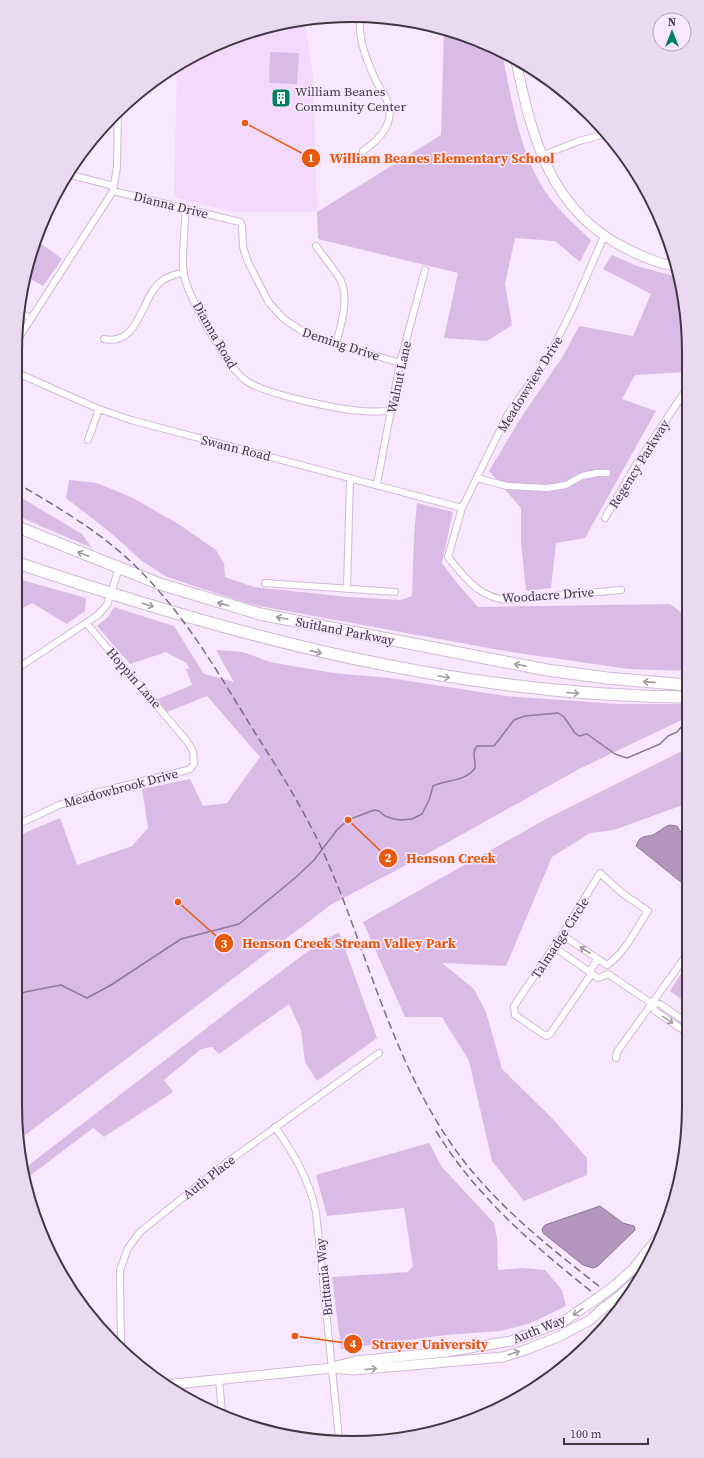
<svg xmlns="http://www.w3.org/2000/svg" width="704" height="1458" font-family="'Source Serif 4',serif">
<rect width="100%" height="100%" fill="#f9e7ff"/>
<path fill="#f4d9fd" d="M305,20L313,76L317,212H233L174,197L177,66L223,41L286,21Z"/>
<path fill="#dabbe5" d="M444,29L481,41L502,53C512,100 521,165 554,203C565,216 578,228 591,240L580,262L555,241L515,238L505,284L512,325L487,341L444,338L458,273L318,239L317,212L441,135Z
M270,52L299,53L297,84L269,83Z
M36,240L62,259L43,286L25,276Z
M612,255L637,266L678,277L686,308V370L685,372L635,375L622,399L656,411L585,538L556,543L551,588L526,591L521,542V508L489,471L520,419L563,356L579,326L633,336L651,294L603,269Z
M69,480L97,483L133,498L180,525L216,550L224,563L225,577L254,587L348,597L401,600L412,596L414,535L417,503L453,512L442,563L457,583L478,607L670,604L687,617V671L628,669L505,651L249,604L167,577L142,561L111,533L66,498Z
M15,494L82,534L92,548L15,515Z
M15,578L86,598L85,611L67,624L32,603L15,612Z
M114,607L174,626L204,674L234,682L216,650L243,652L270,662L333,673L390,678L506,696L618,704H688V717L579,769L427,854L332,904L20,1139L15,1106V837L60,818L77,865L132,846L148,828L142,789L190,779L203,806L227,803L260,757L207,696L167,712L156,700L192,685L186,669H190L186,663L166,652L130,664L97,626L109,616Z
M688,748V817L680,806L614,830L590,833L552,857L506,966L442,963L474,989L486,1012L502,1069L551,1117L587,1158V1175L524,1201L492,1161L469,1061L442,1017H405L363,922L548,818Z
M339,932L377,1038L317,1081L305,1062L301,1030L289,1004L219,1054L212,1047L201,1049L164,1080L173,1092L104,1137L93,1128L27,1178L25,1168L260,987L315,946Z
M686,966L688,968L689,990L682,1000L670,991Z
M429,1143L442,1167L494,1223L497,1238L498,1270L522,1268L545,1270L562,1290L566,1306L531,1323L500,1331L446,1335L341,1349L332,1277L408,1272L413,1266L404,1208L327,1216L316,1175Z"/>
<path fill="#b395bd" stroke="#907998" d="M670,825L677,826L688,844V880L681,882L636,846C641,832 648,839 656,833C662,830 663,827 670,825Z
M600,1206L623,1223L634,1226L635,1230L598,1266L593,1268L583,1265L543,1233L542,1229L545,1225Z"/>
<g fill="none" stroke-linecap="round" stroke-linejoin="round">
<path stroke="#907998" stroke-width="1.5" d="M15,996L25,992L61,985L87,998L111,985L181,939L239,924L295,878L314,860L337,830L348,820L374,810L379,811L385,816L394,819L402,820L412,819L422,814L429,800L433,786C448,779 465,782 475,768C476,759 471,753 477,746H494L514,720L525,716L558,713L564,717L575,733L579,736L587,734L615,754L627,758L660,744L668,736L677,732L688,719"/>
<defs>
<path id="street" d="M360,16C358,40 366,59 376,81C380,88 385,95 388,103C395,124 379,140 363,151
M541,156L579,141L606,134
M67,174L114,186
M113,191L240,222L242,226L243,247L248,262L269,303L284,319L308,335L400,363
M186,209C185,226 181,261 184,276C190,299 226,366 245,380C263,394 337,409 361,411C371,412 382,411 392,411
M604,236L572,310L548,358L508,414L462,508L448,557C465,578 479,598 508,600L621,590
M316,246C324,257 333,268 340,279C350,297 341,325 336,344
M19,313L31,318
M104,339C141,346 140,296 163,280C169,276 178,274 184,272
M16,342L113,191L117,167L118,110
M15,372L99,409L131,420L462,508
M88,440L99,409
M477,478L507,486L547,488L566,485L582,476L597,473H607
M377,484L400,363L425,270
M605,518L636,465L686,390
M265,583L395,592
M347,589L350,478
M15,670L98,615L107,605L119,568
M15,826L59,805L95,793L184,771L190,769L194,764L193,751L187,741L86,623
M562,935L607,965
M554,947L598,978L608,974
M589,972L598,959
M592,973L550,1034L546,1036L515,1015L514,1006L562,935L600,873L622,893L648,911C636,929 625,953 607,965
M608,974L651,1003L655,1011L689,1034
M651,1003L660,1004L689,1024
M616,1058L617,1052L688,953
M275,1127C294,1154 309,1179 316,1212L339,1438
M121,1350L120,1270L128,1248L140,1232L226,1163L379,1053
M219,1380L222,1412"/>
<path id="secondary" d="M516,61C532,138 550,211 627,249C642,256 658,264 675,266
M613,1287L633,1269L665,1229
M622,1294L642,1275
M333,1367L356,1361L445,1352L511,1341L564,1321L592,1302
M165,1385L332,1368L354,1370L503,1357L528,1349L560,1336L590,1320L601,1310"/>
<path id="highway" d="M15,526L160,584L260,614L547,670L607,678L687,685
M15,562C233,636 456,696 688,697"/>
</defs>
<use href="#street" stroke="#cfbad6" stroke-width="8"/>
<use href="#secondary" stroke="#cfbad6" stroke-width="11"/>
<use href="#highway" stroke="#cfbad6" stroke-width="13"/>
<use href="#street" stroke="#fff" stroke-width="6"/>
<use href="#secondary" stroke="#fff" stroke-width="9"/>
<use href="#highway" stroke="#fff" stroke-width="11"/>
<path stroke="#7a6e7e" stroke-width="1.5" stroke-dasharray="8 4" stroke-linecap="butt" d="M15,482C54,505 94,528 128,559C179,606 213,664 249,723C270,757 293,791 311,827C322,847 330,868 339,889C372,973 397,1063 448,1139C493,1207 560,1255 623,1305
M436,1131C482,1206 549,1258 617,1312"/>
<defs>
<path id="secondary-bridge" d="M592,1302L613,1287
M601,1310L622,1294"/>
</defs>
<use href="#secondary-bridge" stroke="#cfbad6" stroke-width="11" stroke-linecap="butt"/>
<use href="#secondary-bridge" stroke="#fff" stroke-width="9"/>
</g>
<defs><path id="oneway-shaft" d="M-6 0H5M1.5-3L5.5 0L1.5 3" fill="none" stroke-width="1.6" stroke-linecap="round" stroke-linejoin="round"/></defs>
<g stroke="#a09ba1">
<use href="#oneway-shaft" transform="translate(83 554) rotate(-158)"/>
<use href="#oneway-shaft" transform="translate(223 604) rotate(-164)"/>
<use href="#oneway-shaft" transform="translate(148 605) rotate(17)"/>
<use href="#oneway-shaft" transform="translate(282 618) rotate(-168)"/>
<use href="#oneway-shaft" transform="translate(316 652) rotate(13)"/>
<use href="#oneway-shaft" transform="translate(520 665) rotate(-169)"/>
<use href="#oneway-shaft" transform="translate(444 677) rotate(9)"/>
<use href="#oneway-shaft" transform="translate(649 682) rotate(-176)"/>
<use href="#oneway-shaft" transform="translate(573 693) rotate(5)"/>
<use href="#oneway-shaft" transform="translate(585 950) rotate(-147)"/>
<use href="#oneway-shaft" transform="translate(668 1020) rotate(34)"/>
<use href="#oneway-shaft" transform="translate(578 1312) rotate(146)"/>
<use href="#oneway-shaft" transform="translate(514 1353) rotate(-17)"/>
<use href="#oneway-shaft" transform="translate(371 1369) rotate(-5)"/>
</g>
<defs>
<symbol id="building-square" viewBox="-11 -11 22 22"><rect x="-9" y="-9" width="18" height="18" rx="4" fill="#017f5f" stroke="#f9e7ff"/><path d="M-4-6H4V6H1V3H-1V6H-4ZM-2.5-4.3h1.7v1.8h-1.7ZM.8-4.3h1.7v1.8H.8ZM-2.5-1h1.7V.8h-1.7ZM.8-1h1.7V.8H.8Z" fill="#fff"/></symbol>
</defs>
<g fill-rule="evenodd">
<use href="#building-square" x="270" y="87" width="22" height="22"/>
</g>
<g text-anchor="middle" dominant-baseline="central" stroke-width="3" stroke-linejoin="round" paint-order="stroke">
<g font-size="13" fill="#403743" stroke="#f9e7ff" text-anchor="start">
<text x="295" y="91">William Beanes<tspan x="295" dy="15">Community Center</tspan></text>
</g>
<g font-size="13" fill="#403743" stroke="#f9e7ff">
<text transform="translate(171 205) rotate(14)">Dianna Drive</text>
<text transform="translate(215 335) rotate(60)">Dianna Road</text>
<text transform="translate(341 344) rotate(18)">Deming Drive</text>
<text transform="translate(399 377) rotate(-78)">Walnut Lane</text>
<text transform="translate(530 384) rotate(-58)">Meadowview Drive</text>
<text transform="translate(236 448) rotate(14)">Swann Road</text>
<text transform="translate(639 464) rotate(-58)">Regency Parkway</text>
<text transform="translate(548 595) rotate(-4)">Woodacre Drive</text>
<text transform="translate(345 631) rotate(11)">Suitland Parkway</text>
<text transform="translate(134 678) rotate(49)">Hoppin Lane</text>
<text transform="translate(121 788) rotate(-15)">Meadowbrook Drive</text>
<text transform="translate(560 938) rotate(-57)">Talmadge Circle</text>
<text transform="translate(209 1177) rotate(-38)">Auth Place</text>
<text transform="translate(324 1277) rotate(-96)">Brittania Way</text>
<text transform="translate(539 1329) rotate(-22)">Auth Way</text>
</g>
</g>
<path d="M0 0H704V1458H0ZM352 22H352A330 330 0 0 1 682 352V1106A330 330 0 0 1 352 1436H352A330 330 0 0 1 22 1106V352A330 330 0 0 1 352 22Z" fill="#ead9f0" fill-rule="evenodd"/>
<path fill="none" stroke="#403743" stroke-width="2" d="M352 22H352A330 330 0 0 1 682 352V1106A330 330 0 0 1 352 1436H352A330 330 0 0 1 22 1106V352A330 330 0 0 1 352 22Z"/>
<path fill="none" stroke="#e8590c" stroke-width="1.5" d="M245 123L311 158M348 820L388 858M178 902L224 943M295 1336L353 1344"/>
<g fill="#e8590c" stroke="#f9e7ff" stroke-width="1.5">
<circle cx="245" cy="123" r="4"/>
<circle cx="348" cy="820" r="4"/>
<circle cx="178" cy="902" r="4"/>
<circle cx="295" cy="1336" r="4"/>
<circle cx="311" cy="158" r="10"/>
<circle cx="388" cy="858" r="10"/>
<circle cx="224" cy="943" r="10"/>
<circle cx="353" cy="1344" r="10"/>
</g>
<g font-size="12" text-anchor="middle" font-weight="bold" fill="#fff">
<text x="311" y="162">1</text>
<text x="388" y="862">2</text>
<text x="224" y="948">3</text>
<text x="353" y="1348">4</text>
</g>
<g font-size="14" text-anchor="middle" font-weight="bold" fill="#e8590c" stroke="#f9e7ff" stroke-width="3" stroke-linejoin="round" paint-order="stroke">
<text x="442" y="163">William Beanes Elementary School</text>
<text x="451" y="863">Henson Creek</text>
<text x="349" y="948">Henson Creek Stream Valley Park</text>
<text x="430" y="1349">Strayer University</text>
</g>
<g transform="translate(672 32)"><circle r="19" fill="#f9e7ff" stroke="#afa1b4"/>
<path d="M0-3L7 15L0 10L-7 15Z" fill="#017f5f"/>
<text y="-6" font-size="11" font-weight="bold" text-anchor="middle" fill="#403743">N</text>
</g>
<path d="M564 1438v6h84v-6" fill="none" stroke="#403743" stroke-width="2"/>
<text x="570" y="1438" font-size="12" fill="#403743" stroke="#f9e7ff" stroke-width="3" paint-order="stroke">100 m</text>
</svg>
